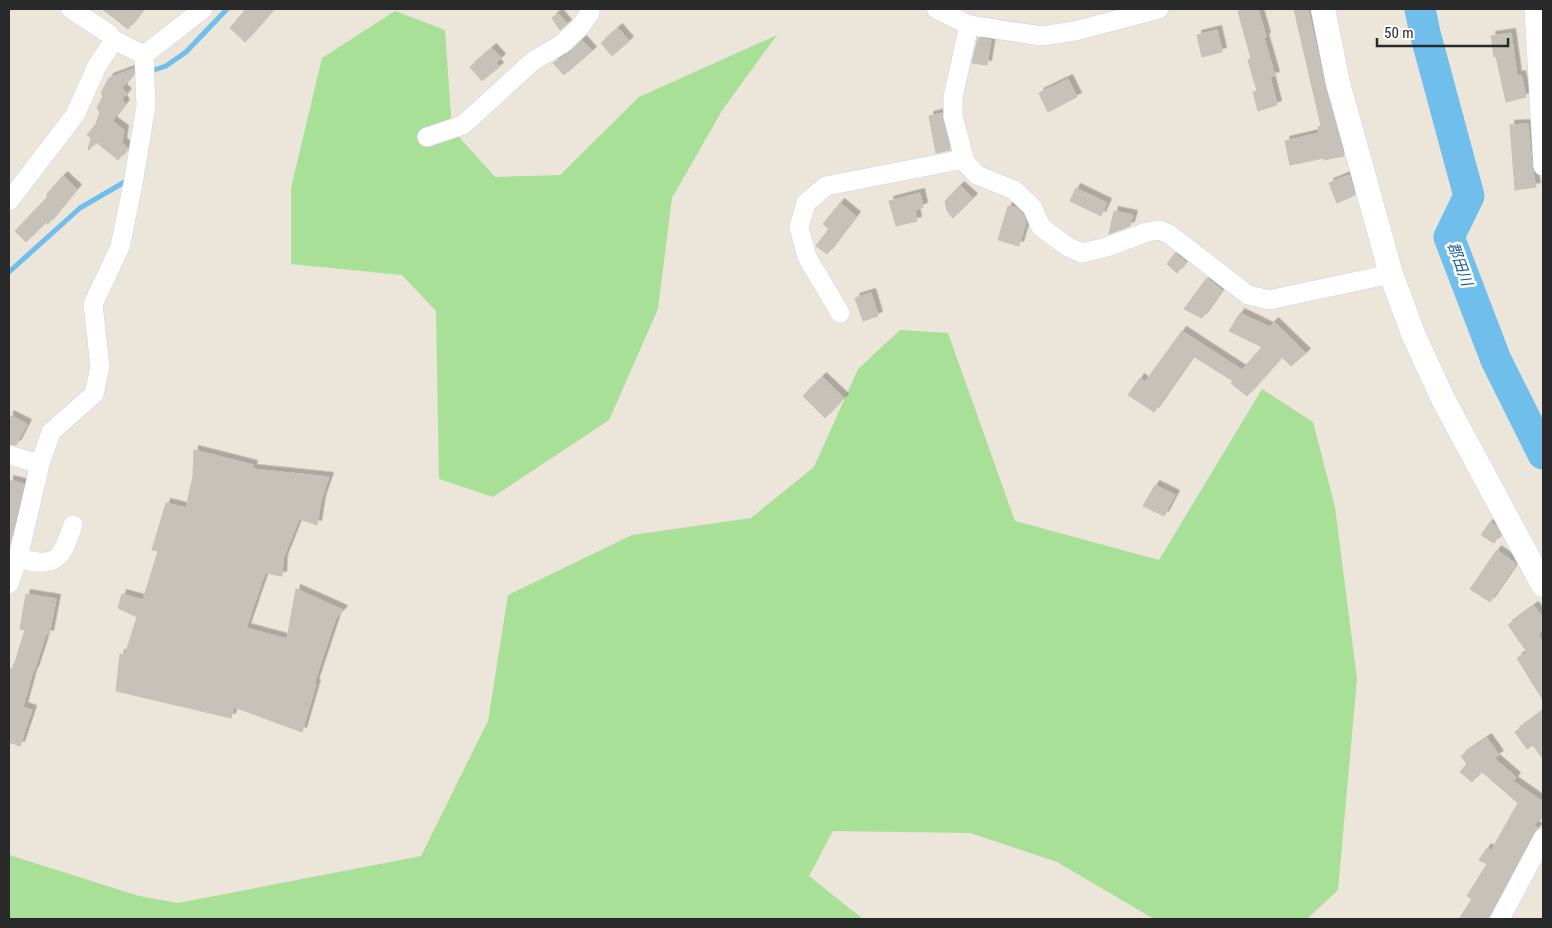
<svg xmlns="http://www.w3.org/2000/svg" width="1552" height="928" font-family="'Roboto Condensed','Noto Sans JP',sans-serif">
<defs>
<filter id="shadow"><feDropShadow dx="4.5" dy="-4.5" stdDeviation="0" flood-color="#0004"/></filter>
</defs>
<rect width="100%" height="100%" fill="#ebe5da"/>
<path fill="#a9e098" d="M395,11L445,30L452,129L495,177L560,175L639,97L777,35L723,109L672,198L658,309L609,420L493,497L439,479L436,311L402,275L291,264V188L322,58Z
M900,330L948,333L1015,521L1159,560L1262,389L1313,422L1335,507L1357,679L1338,890L1307,919H1154L1057,862L970,833L833,831L809,876L863,919H9V855L139,896L178,903L421,856L488,721L508,595L632,535L751,518L814,467L858,369Z"/>
<g fill="none" stroke-linecap="round" stroke-linejoin="round">
<path stroke="#6fbeeb" stroke-width="5" d="M148,72L166,66L186,52L227,9
M9,272L80,208L128,180"/>
<path stroke="#6fbeeb" stroke-width="31" d="M1420,9L1425,33L1469,196L1449,237L1496,360L1543,454"/>
</g>
<path fill="#c6c2ba" stroke="#c6c1b4" filter="url(#shadow)" d="M102,9H143L128,29Z
M246,9H274L245,42L230,28Z
M1246,9H1258L1266,37L1264,38L1275,76L1270,77L1277,105L1258,111L1253,92L1257,91L1248,60L1251,59L1238,11Z
M1294,9H1308L1325,86L1344,156L1324,160V158L1290,165L1285,141L1319,133L1318,127L1321,126Z
M558,13L567,24L560,30L552,18Z
M618,28L629,41L612,56L601,43Z
M1217,30L1222,52L1202,57L1197,35Z
M1511,33L1517,76L1521,75L1526,97L1506,102L1496,56L1494,57L1491,36Z
M978,38L991,40L987,65L972,63Z
M582,40L592,51L564,75L553,63L568,54Z
M492,48L501,58L496,63L499,67L482,81L470,67Z
M133,69V74L122,88L127,93L122,99L125,104L112,121L124,130L122,142L128,148L118,160L96,142L89,150L88,149L91,138L87,135L96,124L100,112L97,108L103,96L101,93L109,78Z
M1068,79L1077,97L1048,112L1039,93Z
M942,113L950,150L936,153L929,116Z
M1528,124L1532,167L1536,187L1515,190L1510,125Z
M1349,175L1355,195L1337,203L1329,183Z
M63,176L77,189L48,224L46,222L26,242L15,231L48,197L46,195Z
M960,186L973,198L953,218L947,211L945,201Z
M1076,188L1107,203L1101,216L1070,201Z
M920,193L923,207L915,210L917,221L896,226L889,201Z
M840,203L856,216L827,254L816,246L829,229L823,224Z
M1008,206L1017,208L1023,214L1026,222L1019,246L998,240Z
M1114,211L1133,215L1130,226L1109,234Z
M1175,253L1186,262L1177,273L1167,264Z
M1207,278L1222,290L1202,318L1184,309Z
M871,293L878,316L863,321L855,298Z
M1240,313L1269,327L1274,322L1306,353L1291,366L1282,357L1247,396L1231,383L1233,381L1193,356L1154,412L1128,395L1140,378L1145,382L1182,331L1242,370L1262,347L1229,331Z
M822,377L844,398L825,418L803,396Z
M9,415L27,424L16,445L9,444Z
M194,450L253,465L252,469L329,477L321,500L317,525L299,519L283,559L282,576L265,573L246,628L287,639L296,589L343,610L336,618L314,684H316L302,732L234,707L231,718L116,691L120,654L125,655L137,617L118,608L122,594L143,600L158,551L152,550L166,503L186,508L193,476Z
M9,480L24,484L9,548Z
M1155,485L1175,495L1164,516L1143,506Z
M1490,522L1496,526L1500,534L1494,543L1481,535Z
M1497,550L1516,564L1490,602L1470,589Z
M26,594L56,599L49,635L46,634L34,671H33L23,707L32,710L20,746L9,742V668L13,669L25,630L20,629Z
M1534,606L1543,618V630L1538,634L1543,643V700L1517,658L1527,652L1508,625Z
M1543,711V759L1533,745L1527,749L1515,732Z
M1487,738L1499,755L1494,758L1516,777L1513,781L1543,802V813L1534,826L1538,828L1533,833L1488,919H1459L1472,899L1467,896L1487,864L1479,860L1487,848L1491,851L1518,803L1481,771L1472,782L1460,772L1467,764L1461,756Z"/>
<g fill="none" stroke-linecap="round" stroke-linejoin="round">
<defs>
<path id="minor" d="M71,9L109,34L114,40L144,55
M936,9L969,25L1041,36L1075,31L1159,9
M1534,9L1543,166
M969,25L953,97V116L965,162L977,175L1014,190L1032,207L1041,227L1068,247L1082,253L1107,247L1147,232L1159,230L1169,234L1248,295L1269,300L1391,274
M144,55L203,9
M427,137L463,125L533,61L562,44L580,27L590,13
M9,201L75,115L97,66L114,40
M840,313L807,257L799,227L806,203L826,186L964,159
M9,455L40,464
M18,558C57,569 61,559 73,525
M9,584L18,558L40,464L51,432L94,394L100,367L93,304L120,247L133,184L146,106L144,55
M1500,919L1543,838"/>
<path id="tertiary" d="M1323,9L1338,83L1391,274L1414,336L1443,399L1543,585"/>
</defs>
<use href="#minor" stroke="#d0d1e1" stroke-width="20"/>
<use href="#tertiary" stroke="#d0d1e1" stroke-width="25"/>
<use href="#minor" stroke="#fff" stroke-width="19"/>
<use href="#tertiary" stroke="#fff" stroke-width="24"/>
</g>
<g text-anchor="middle" dominant-baseline="central" stroke-width="5" stroke-linejoin="round" paint-order="stroke">
<g font-size="15" font-style="italic" fill="#115a94" stroke="#fff">
<text transform="translate(1460 264) rotate(70)">郡田川</text>
</g>
</g>
<rect width="1552" height="928" fill="none" stroke="#292929" stroke-width="20"/>
<path d="M1377 38v8h131v-8" fill="none" stroke="#292929" stroke-width="2.5"/>
<text x="1384" y="38" font-size="15" fill="#292929" stroke="#ffffff" stroke-width="4" paint-order="stroke">50 m</text>
</svg>
